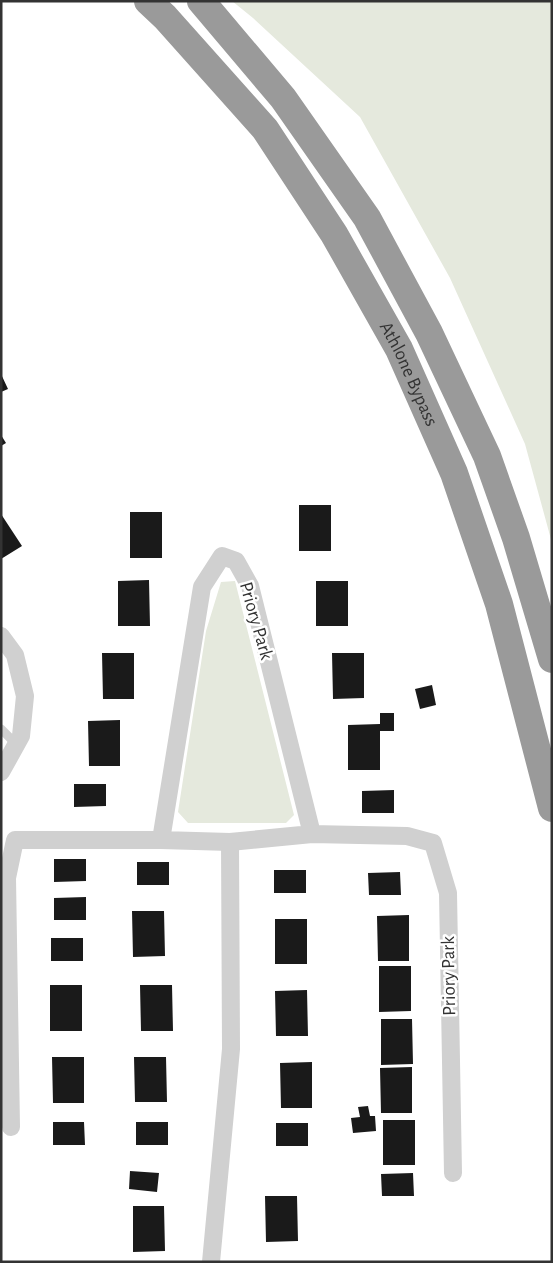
<svg xmlns="http://www.w3.org/2000/svg" width="553" height="1263" font-family="'Alegreya Sans',sans-serif">
<rect width="100%" height="100%" fill="#fff"/>
<path fill="#e5e9dd" d="M232,1H552V543L525,444L450,278L360,117L253,18Z
M235,581L294,815L286,823H188L178,812L206,631L221,582Z"/>
<path fill="#1a1a1a" d="M1,374L8,389L1,392Z
M1,435L6,443L1,446Z
M299,505H331V551H299Z
M130,512H162V558H130Z
M1,514L22,546L1,559Z
M149,580L150,626H118V581Z
M316,581H348V626H316Z
M102,653H134V699H103Z
M332,653H364V698L333,699Z
M432,685L436,705L420,709L415,689Z
M380,713H394V731H380V770H348V725L380,724Z
M120,720V766H89L88,721Z
M74,784H106V806L74,807Z
M394,790V813H362V791Z
M54,859H86V881L54,882Z
M137,862H169V885H137Z
M274,870H306V893H274Z
M400,872L401,895H369L368,873Z
M86,897V920H54V898Z
M132,911H164L165,956L133,957Z
M409,915V961H378L377,916Z
M275,919H307V964H275Z
M51,938H83V961H51Z
M379,966H411V1011L379,1012Z
M50,985H82V1031H50Z
M140,985H172L173,1031H141Z
M307,990L308,1036H276L275,991Z
M381,1019H412L413,1064L381,1065Z
M52,1057H84V1103H53Z
M134,1057H166L167,1102H135Z
M312,1062V1108H281L280,1063Z
M412,1067V1113H381L380,1068Z
M368,1106L370,1116H375L376,1131L353,1133L351,1118L360,1117L358,1107Z
M383,1120H415V1165H383Z
M53,1122H84L85,1145H53Z
M136,1122H168V1145H136Z
M276,1123H308V1146H276Z
M130,1171L159,1173L157,1192L129,1189Z
M413,1173L414,1196H382L381,1174Z
M265,1196H297L298,1241L266,1242Z
M133,1206H164L165,1251L133,1252Z"/>
<g fill="none" stroke-linecap="round" stroke-linejoin="round">
<path stroke="#d0d0d0" stroke-width="9" d="M1,729L17,745"/>
<path stroke="#d0d0d0" stroke-width="18" d="M1,636L15,655L25,696L21,736L1,772
M161,840L202,587L222,556L236,561L250,586L312,834
M230,842L312,834L407,836L433,843L448,893L453,1173
M11,1127L7,878L15,840H161L230,842L231,1049L211,1262"/>
<g stroke="#9a9a9a" stroke-width="28">
<path id="s1" d="M148,1L165,17L265,129L334,234L399,349L454,473L499,604L552,808"/>
<path d="M201,1L283,98L367,218L429,333L487,456L516,538L552,659"/>
</g>
</g>
<g text-anchor="middle" dominant-baseline="central" stroke-width="5" stroke-linejoin="round" paint-order="stroke">
<g font-size="19" fill="#333" stroke="#fff">
<text stroke="none"><textPath href="#s1" startOffset="458">Athlone Bypass</textPath></text>
<text transform="translate(256 621) rotate(74)">Priory Park</text>
<text transform="translate(449 976) rotate(-91)">Priory Park</text>
</g>
</g>
<rect width="553" height="1263" fill="none" stroke="#333333" stroke-width="5"/>
</svg>
